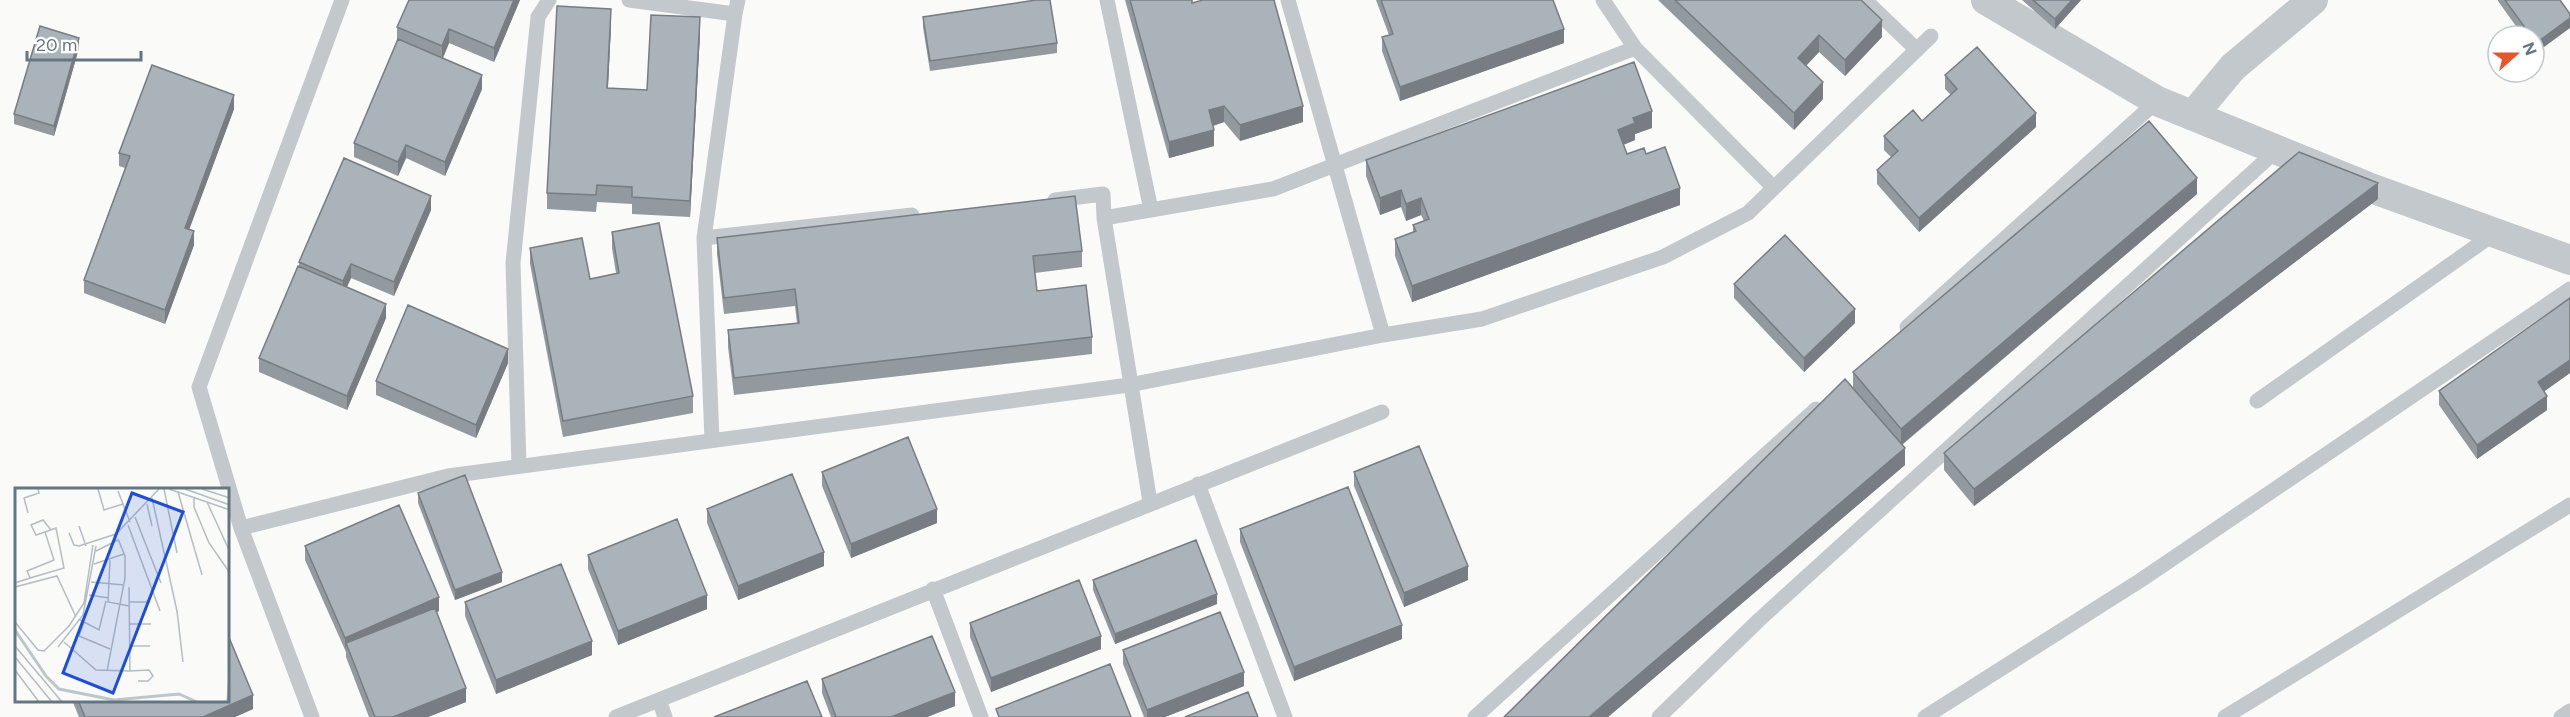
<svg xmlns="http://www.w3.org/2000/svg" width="2570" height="717" font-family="Figtree,sans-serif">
<rect width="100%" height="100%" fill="#fafaf8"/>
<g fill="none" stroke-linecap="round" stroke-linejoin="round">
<path stroke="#c3c8cc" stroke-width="15" d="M629,0L735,14L738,0
M1107,0L1151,210
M1288,0L1383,335
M1603,0L1635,48L1774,188
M1865,0L1917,50
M735,14L704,238L912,215
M1055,200L1103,194L1104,218
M704,238L712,440
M1907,327L2157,101
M2257,401L2495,233
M519,466L513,263L538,17L549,0
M1198,484L1285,717
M1150,502L1104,218L1273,189L1635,48
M241,528L448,476L1129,385L1383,335L1482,319L1663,257L1748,213L1931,36
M933,589L981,717
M659,700L665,717
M312,717L241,528L199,387L342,0
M616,717L1382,412
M1475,717L1816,409
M1659,717L1760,619L2277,150
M1925,717L2141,580L2570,289
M2225,717L2570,505
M2561,717L2570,711"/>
<path stroke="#c3c8cc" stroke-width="30" d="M1986,0L2157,101L2368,187L2570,260
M2193,115L2233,67L2313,0"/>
</g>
<path fill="#929a9f" d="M520,0L494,62L449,43L443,58L482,89L445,176L406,158L398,176L354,157V143L397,41V27Z
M1125,0H1192V3L1303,122L1240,141L1224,122L1213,126L1214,146L1169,158Z
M1376,0H1553L1564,43L1400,101L1382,51V37L1389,35Z
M1658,0H1861L1882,37L1845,76L1819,52L1806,66L1823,99L1794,130Z
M2022,0H2081L2055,29Z
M2498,0H2560L2536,53L2534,51V36H2523L2498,1Z
M923,17L1057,43V53L930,71L923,27Z
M611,26L608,88L647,90L700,34L690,217L632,214V204L597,202L596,212L547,209V193Z
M79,48L54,136L14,124V114Z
M1945,75L2036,127L1919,232L1877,184V170L1891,157L1884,150V136L1922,121L1951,95L1945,89Z
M234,109L189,229L194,245L165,324L84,293V280L125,168L119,166V153Z
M1652,128L1635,134V140L1623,145L1627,154H1646L1680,205L1412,302L1395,256V239L1413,232V225L1424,221L1421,215L1406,221L1401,207L1380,215L1366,176V160Z
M2197,194L1902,445L1905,465L1608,717H1504L1853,387V372Z
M2378,199L1974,506L1944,470V453Z
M431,210L394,296L351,278L347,287L386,318L347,410L259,372V358L299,267V262Z
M612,232L693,396V413L563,437L530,264V248L590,279L616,273L612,248Z
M717,238L1082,251V267L1035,273L1037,291L1092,337V354L734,395L728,347V330L797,323L795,306L724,314L717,254Z
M1734,284L1855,323L1804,372L1734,298Z
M508,363L476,438L376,395V381Z
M2570,373L2544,391L2547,410L2477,459L2439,405V391Z
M822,472L937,523L851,558L822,486Z
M1354,472L1468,580L1404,607L1354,486Z
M418,493L502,582L455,600L418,503Z
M707,509L824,566L738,600L707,523Z
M1240,529L1402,639L1294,681L1240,542Z
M305,546L439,611L437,612L466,702L428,717H369L346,657V652L305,560Z
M588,555L707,609L618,645L588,569Z
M1093,580L1217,604L1115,644L1093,590Z
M465,602L592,655L496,694L465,616Z
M970,623L1101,649L991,692L970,637Z
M1123,650L1244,686L1165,717H1144L1123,664Z
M822,679L955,706L927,717H831L822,693Z
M72,700H228L253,709L235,717H79Z"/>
<path fill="#777d82" d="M514,0H520L494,62V48Z
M2072,0H2081L2055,29V19Z
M611,9V26L607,105V88Z
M700,17V34L690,217V201Z
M2570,18V28L2536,53V43Z
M1882,20V37L1845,76V60Z
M449,29V43L442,60V46Z
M1564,29V43L1400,101V87Z
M1819,35V52L1798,74V58Z
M79,38V48L54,136V126Z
M482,75V89L445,176V162Z
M1823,82V99L1794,130V113Z
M234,95V109L185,241V228Z
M1224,106V122L1209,127V110Z
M1303,106V122L1240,141V125Z
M1652,111V128L1635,134V140L1618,147V130L1633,118Z
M2036,113V127L1919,232V218Z
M1214,130V146L1169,158V142Z
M406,145V158L398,176V162Z
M2197,178V194L1901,445V429Z
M2378,183V199L1974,506V489Z
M1680,188V205L1412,302V286Z
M1401,190V207L1380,215V198Z
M431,196V210L394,296V282Z
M1421,198V215L1406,221V204Z
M194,231V245L165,324V310Z
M351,264V278L343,295V281Z
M386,304V318L347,410V396Z
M1855,309V323L1804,372V358Z
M508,349V363L476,438V425Z
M2570,360V373L2538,396V382Z
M2547,396V410L2477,459V445Z
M1905,448V465L1608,717H1589Z
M937,509V523L851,558V544Z
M824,552V566L738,600V586Z
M1468,566V580L1404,607V593Z
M502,572V582L455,600V590Z
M1217,594V604L1115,644V634Z
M707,595V609L618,645V631Z
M439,597V611L348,650L346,643L345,652V638Z
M1402,625V639L1294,681V667Z
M1101,636V649L991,692V678Z
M592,641V655L496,694V680Z
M1244,672V686L1165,717H1147V710Z
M466,688V702L428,717H393Z
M955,692V706L927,717H891Z
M253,695V709L235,717H203Z"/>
<path fill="#aab3b9" stroke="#777d82" stroke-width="1.5" d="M409,0H514L494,48L449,29L442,46L397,27Z
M1036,0H1050L1057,43L930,61L923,17Z
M1130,0H1192V3L1203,0H1274L1303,106L1240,125L1224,106L1209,110L1214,130L1169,142Z
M1381,0H1553L1564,29L1400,87L1382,37L1393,34Z
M1675,0H1861L1882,20L1845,60L1819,35L1798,58L1823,82L1794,113Z
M2033,0H2072L2055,19Z
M2505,0H2560L2570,14V18L2536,43L2534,40V36H2531Z
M557,6L611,9L607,88L647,90L651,15L700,17L690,201L632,197V187L597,185L596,195L547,193Z
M40,26L79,38L54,126L14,114Z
M398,39L482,75L445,162L406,145L398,162L354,143Z
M1977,47L2036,113L1919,218L1877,170L1898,151L1884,136L1913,110L1922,121L1957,89L1945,75Z
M1634,62L1652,111L1633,118L1635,123L1618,130L1627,154L1644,148L1646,154L1665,147L1680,188L1412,286L1395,239L1416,231L1413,225L1429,219L1421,198L1406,204L1401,190L1380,198L1366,160Z
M152,65L234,95L185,228L194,231L165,310L84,280L130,156L119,153Z
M2149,121L2197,178L1901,429L1853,372Z
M2299,152L2378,183L1974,489L1944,453Z
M344,158L431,196L394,282L351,264L343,281L299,262Z
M1075,196L1082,251L1033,256L1037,291L1086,285L1092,337L734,378L728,330L799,323L795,289L724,298L717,238Z
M659,223L693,396L563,421L530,248L582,238L590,279L619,273L612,232Z
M1785,235L1855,309L1804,358L1734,284Z
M298,266L386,304L347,396L259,358Z
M2570,298V360L2538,382L2547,396L2477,445L2439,391Z
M408,305L508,349L476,425L376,381Z
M1845,379L1905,448L1589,717H1504Z
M908,437L937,509L851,544L822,472Z
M1419,446L1468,566L1404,593L1354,472Z
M792,474L824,552L738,586L707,509Z
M465,475L502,572L455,590L418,493Z
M1348,487L1402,625L1294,667L1240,529Z
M399,505L439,597L345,638L305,546Z
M677,519L707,595L618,631L588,555Z
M1196,540L1217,594L1115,634L1093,580Z
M561,564L592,641L496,680L465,602Z
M1079,580L1101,636L991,678L970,623Z
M435,608L466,688L393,717H375L346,643Z
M1220,612L1244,672L1147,710L1123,650Z
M228,635L253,695L203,717H85L78,700H228Z
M932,636L955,692L891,717H836L822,679Z
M1110,664L1131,717H999L996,709Z
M807,681L822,717H714Z
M1248,692L1258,717H1185Z"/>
<g transform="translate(15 488)">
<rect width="214" height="214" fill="#fafaf8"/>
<path fill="none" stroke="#bbc7cb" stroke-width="3" d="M0,142L31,188L44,201L99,212L164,206L182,214"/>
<path fill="none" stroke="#b5bdc2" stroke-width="1.5" d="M83,1L89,22L108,16L103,3M149,1L162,65M154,1L215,22M170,1L215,17M187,1L215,10M163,4L187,87M179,9V19L194,55L215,85M137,10L162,123L168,174M192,14L215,64M108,16L115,34M132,16L137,38M13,25L9,10L24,5L23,1M120,29L146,95M113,37L145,123M64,38L71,58M30,44L21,47L16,37L28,32L36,42M54,45L59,57L64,58L101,46L144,1M81,63L103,52M95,72L93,114L114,118M79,76L109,66M76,94L109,97M0,95L15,90L12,83L39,72L30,44L41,40L49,80L15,90M0,99L42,88L61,129M114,99L115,183L134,182L138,188L133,193H123M74,107L94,110M114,114H135M65,132L69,134L64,148L95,161M0,134L23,162L29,163L54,138L69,115L78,57M69,134L84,142L91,113M115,136H136M49,154L81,182L115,183M0,158L47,214M115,158H135M43,159L68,127L81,58M0,169L37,214M0,182L24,214M92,183L110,90V68L103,51M212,214L215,180"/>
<path fill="#1d4ed8" fill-opacity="0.15" stroke="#1d4ed8" stroke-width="3" d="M117,5L168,24L98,205L48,185Z"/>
<rect width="214" height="214" fill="none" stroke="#657683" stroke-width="3"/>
</g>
<g transform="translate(2516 54) rotate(69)"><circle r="28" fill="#ffffff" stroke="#c1c8cd" stroke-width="1.5"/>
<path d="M0-4.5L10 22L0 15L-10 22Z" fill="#e4572e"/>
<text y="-9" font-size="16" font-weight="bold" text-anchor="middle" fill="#657683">N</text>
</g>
<path d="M27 51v9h114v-9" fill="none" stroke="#657683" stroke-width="3"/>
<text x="36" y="51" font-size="18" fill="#657683" stroke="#ffffff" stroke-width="4.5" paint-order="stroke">20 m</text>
</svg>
